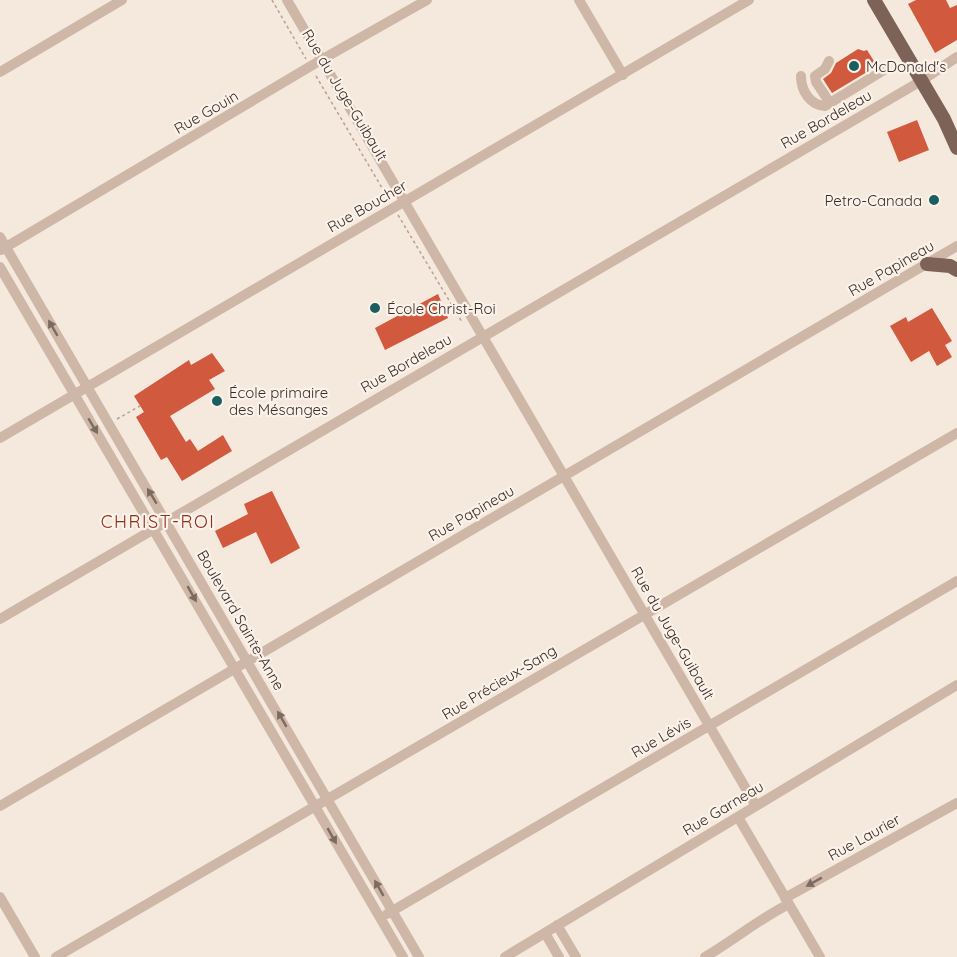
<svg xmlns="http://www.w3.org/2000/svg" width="957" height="957" font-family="Quicksand,sans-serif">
<rect width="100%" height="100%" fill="#f5e8dd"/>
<path fill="#d1593e" d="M916,0H946L950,8L957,5V40L935,53L908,4Z
M858,49L864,51L867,50L877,66L832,93L823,79L831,73L836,63Z
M917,120L929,150L899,162L887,132Z
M438,294L448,318L385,350L375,328Z
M932,308L952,341L945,345L952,357L937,366L929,351L911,362L890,326L906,317L908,322Z
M212,353L225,371L209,380L215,389L170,416L186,442L190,439L198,451L223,435L232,451L182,481L167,457L161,460L136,417L144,412L134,396L189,360L191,365Z
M272,491L300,548L271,564L256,532L223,548L215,531L248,514L244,504Z"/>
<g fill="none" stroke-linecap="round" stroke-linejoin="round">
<path stroke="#baa091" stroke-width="1.5" stroke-dasharray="3 3" stroke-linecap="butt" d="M272,0L306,59
M316,76L388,198
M398,215L462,322
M117,419L140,406"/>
<path stroke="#ceb7a7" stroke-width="10" d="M287,0L756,806
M579,0L623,75
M829,61L825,69L815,76L816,82L830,103
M0,72L122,0
M801,76C801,91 810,105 825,106L884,70
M0,237L419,957
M1,250L321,60L427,0
M0,267L403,957
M0,438L749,0
M0,619L921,81L957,57
M0,806L957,246
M738,817L820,957
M0,897L35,957
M785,898L957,803
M387,914L957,581
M557,925L576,957
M545,933L559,957
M56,957L957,433
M505,957L957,685
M705,957C734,940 759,919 789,904"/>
<path stroke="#7d6258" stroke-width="14" d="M874,0L944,119L957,148
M927,264L950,266L957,270"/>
</g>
<defs><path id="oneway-solid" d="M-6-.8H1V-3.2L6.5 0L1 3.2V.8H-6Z" transform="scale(1.5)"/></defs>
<g fill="#7d6b61">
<use href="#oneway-solid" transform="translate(53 328) rotate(-120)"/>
<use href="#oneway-solid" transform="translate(93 426) rotate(59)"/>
<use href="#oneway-solid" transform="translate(152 496) rotate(-121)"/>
<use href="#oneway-solid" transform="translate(192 594) rotate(60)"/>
<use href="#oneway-solid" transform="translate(282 719) rotate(-120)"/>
<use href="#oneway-solid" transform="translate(332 836) rotate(60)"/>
<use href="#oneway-solid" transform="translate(814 882) rotate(151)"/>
<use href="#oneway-solid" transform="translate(379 888) rotate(-120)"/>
</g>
<g fill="#195f60" stroke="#fbf2ea" stroke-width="2">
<circle cx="854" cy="66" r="6"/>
<circle cx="934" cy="200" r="6"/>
<circle cx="375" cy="308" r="6"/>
<circle cx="217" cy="401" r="6"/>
</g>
<g text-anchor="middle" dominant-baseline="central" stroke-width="4.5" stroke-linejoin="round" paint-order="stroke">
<g font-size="15" fill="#3a2d28" stroke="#fbf2ea" text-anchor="start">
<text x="866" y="66">McDonald's</text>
<text x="922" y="200" text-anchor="end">Petro-Canada</text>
<text x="387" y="308">École Christ-Roi</text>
<text x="229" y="392">École primaire<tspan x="229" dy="17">des Mésanges</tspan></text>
</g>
<g font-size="15" fill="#3a2d28" stroke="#fbf2ea">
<text transform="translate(345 95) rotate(59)">Rue du Juge-Guibault</text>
<text transform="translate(206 112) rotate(-30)">Rue Gouin</text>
<text transform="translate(826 119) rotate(-30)">Rue Bordeleau</text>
<text transform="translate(367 206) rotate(-30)">Rue Boucher</text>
<text transform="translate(891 268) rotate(-30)">Rue Papineau</text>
<text transform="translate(406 363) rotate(-30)">Rue Bordeleau</text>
<text transform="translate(471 513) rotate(-30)">Rue Papineau</text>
<text transform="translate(241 620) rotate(60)">Boulevard Sainte-Anne</text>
<text transform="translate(673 633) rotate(60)">Rue du Juge-Guibault</text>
<text transform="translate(499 682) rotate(-31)">Rue Précieux-Sang</text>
<text transform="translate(661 737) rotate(-30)">Rue Lévis</text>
<text transform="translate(723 808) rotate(-31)">Rue Garneau</text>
<text transform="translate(864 837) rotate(-29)">Rue Laurier</text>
</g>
<g font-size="18" letter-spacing="1.5" fill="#912f19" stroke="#fbf2ea">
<text x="158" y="521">CHRIST-ROI</text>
</g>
</g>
</svg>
